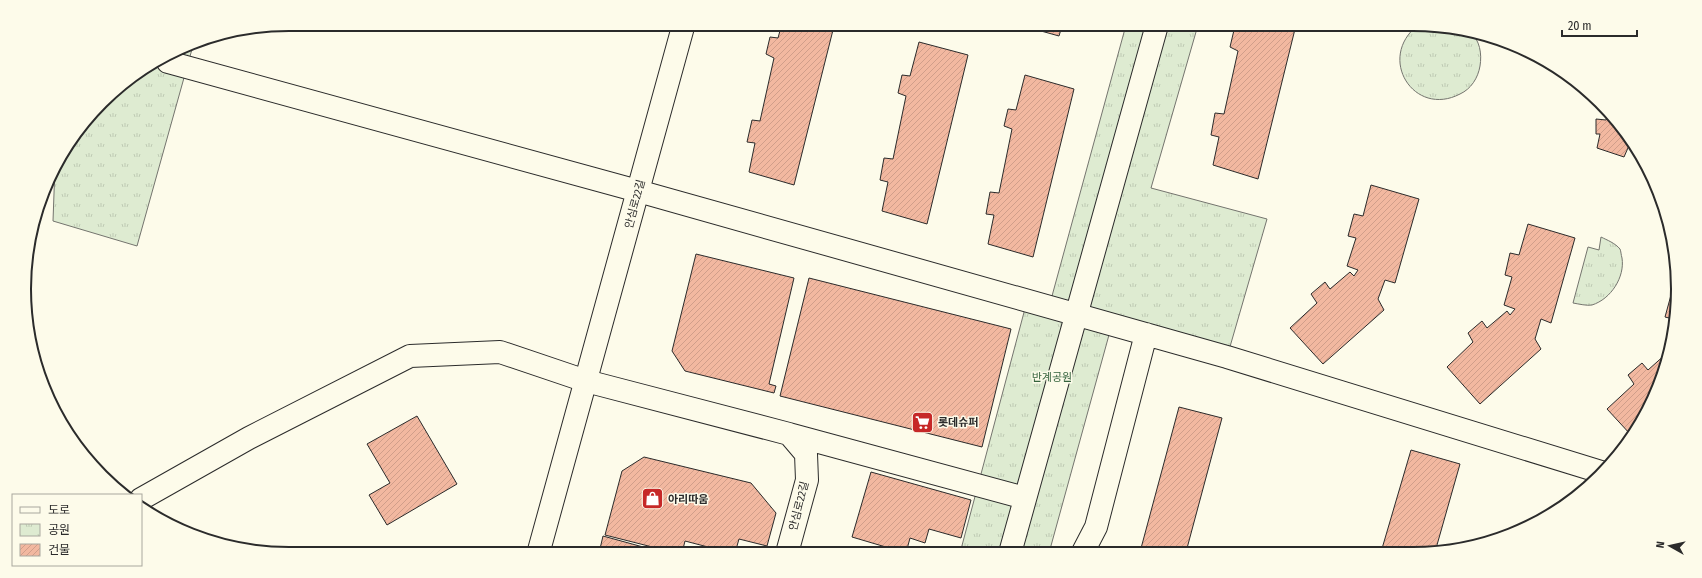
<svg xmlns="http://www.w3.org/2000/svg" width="1702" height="578" font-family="'Fira Sans Condensed','Noto Sans KR',sans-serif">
<defs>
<pattern id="park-tufts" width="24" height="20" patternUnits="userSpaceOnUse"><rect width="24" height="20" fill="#deebd1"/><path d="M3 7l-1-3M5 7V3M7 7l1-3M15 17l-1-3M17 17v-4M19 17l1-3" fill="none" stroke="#bfcab4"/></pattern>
<pattern id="building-hatch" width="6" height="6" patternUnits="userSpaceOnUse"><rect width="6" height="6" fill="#f2b8a0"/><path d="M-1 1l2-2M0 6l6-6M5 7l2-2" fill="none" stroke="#d09e8a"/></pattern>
</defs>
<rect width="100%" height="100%" fill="#fdfbea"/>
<path fill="url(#park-tufts)" stroke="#74746e" d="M1126,25H1198L1151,188L1267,219L1227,357L1112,324L1049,553H960L1027,301L1049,307Z
M1418,25L1470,32C1480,40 1482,54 1480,66C1478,78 1471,89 1460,94C1414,118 1376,58 1418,25Z
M194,42L137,246L53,221L55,166L79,127L114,90L188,44Z
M1601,237C1607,240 1615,243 1620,249C1621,251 1621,255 1622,258C1625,277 1611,299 1592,305C1587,306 1579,304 1573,303L1588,247L1599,250Z"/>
<path fill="url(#building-hatch)" stroke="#2b2b2b" d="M1243,25H1296L1258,179L1213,165L1219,137L1211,135L1215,113L1224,114L1238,51L1230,47L1234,30L1241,31Z
M834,26L794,185L749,172L755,143L747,142L752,120L760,121L774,58L766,54L770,37L778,38L781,27Z
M1023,26H1062L1059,36Z
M919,42L968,55L927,224L882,211L888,182L880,180L884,158L893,159L906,96L898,93L902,75L910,76Z
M1025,75L1074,89L1033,257L988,244L994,215L986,214L990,192L999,193L1012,129L1004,126L1008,109L1016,110Z
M1610,112L1631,141L1624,157L1597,148L1600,134H1596V119L1606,120Z
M1371,185L1419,199L1395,283L1385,280L1378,299L1384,310L1323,364L1290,328L1317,303L1311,294L1325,282L1330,289L1350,272L1354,276L1358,270L1347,266L1356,238L1348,236L1354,214L1363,216Z
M1528,224L1575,238L1551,323L1541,319L1535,339L1541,349L1480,404L1447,367L1473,342L1468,333L1482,321L1487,328L1507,311L1510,315L1515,309L1504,305L1512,277L1505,275L1510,253L1519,255Z
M696,254L794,278L769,384L776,386L774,393L685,371L672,351Z
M809,278L1011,329L982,447L780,396Z
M1671,295L1677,296V306L1670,349L1665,347L1673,319L1665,317Z
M1667,353L1669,357L1642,422L1631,435L1607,409L1634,384L1628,375L1642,363L1648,370Z
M1179,407L1222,418L1186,552H1140Z
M417,416L457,484L387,525L369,495L390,483L367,444Z
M1411,450L1460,464L1435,552H1381Z
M644,457L751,483L776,513L767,546L739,539L735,553H731L685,541L682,553H676L605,535L622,471Z
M871,472L971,500L961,538L929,529L925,543L910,538L906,553L852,537Z
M603,536L665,553H599Z"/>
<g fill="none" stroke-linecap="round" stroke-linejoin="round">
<defs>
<path id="minor" d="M168,62L638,191L1227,357L1601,472
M789,434L1025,498
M141,499L249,438L410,356L500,352L586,381L789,434L806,454L807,480L787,553
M1083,552L1096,527L1146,334
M1010,553L1157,25"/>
<path id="major" d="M538,554L683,27"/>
</defs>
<use href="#minor" stroke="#2b2b2b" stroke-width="24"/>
<use href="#major" stroke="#2b2b2b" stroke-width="24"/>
<use href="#minor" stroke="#fdfbea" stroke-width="22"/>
<use href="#major" stroke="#fdfbea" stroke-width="22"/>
</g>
<defs>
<symbol id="supermarket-square" viewBox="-11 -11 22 22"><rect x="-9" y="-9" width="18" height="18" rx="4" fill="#c62828" stroke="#fdfbea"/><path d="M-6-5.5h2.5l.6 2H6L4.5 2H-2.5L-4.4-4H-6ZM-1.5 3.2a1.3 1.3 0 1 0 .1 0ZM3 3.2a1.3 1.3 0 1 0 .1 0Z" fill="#fff"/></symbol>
<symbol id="shop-square" viewBox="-11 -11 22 22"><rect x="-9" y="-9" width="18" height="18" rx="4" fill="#c62828" stroke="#fdfbea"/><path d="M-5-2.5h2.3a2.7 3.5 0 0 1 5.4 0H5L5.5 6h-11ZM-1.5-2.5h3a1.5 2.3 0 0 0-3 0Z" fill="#fff"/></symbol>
</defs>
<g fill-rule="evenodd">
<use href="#supermarket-square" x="910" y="410" width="25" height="25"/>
<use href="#shop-square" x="640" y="486" width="25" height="25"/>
</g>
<g text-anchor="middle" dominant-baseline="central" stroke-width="3" stroke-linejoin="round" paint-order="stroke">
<g font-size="11" fill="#2b2b2b" stroke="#fdfbea">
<text transform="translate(635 204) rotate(-75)">안심로22길</text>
<text transform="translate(799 506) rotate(-76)">안심로22길</text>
</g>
<g font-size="11" fill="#34623c" stroke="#fdfbea">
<text x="1052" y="377">반계공원</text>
</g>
<g font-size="11" font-weight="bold" fill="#2b2b2b" stroke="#fdfbea" text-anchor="start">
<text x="938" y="422">롯데슈퍼</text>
<text x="668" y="499">아리따움</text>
</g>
</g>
<path d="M0 0H1702V578H0ZM289 31H1413A258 258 0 0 1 1671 289V289A258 258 0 0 1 1413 547H289A258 258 0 0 1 31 289V289A258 258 0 0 1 289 31Z" fill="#fdfbea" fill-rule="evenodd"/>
<path fill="none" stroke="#2b2b2b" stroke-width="2" d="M289 31H1413A258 258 0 0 1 1671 289V289A258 258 0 0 1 1413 547H289A258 258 0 0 1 31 289V289A258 258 0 0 1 289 31Z"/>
<rect x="12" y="494" width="130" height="72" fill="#fdfbea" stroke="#a9a89e"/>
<rect x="20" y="507" width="20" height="6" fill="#fdfbea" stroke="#a9a89e"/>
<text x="48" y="514" font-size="12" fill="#2b2b2b">도로</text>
<rect x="20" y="524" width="20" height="12" fill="url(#park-tufts)" stroke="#a9a89e"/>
<text x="48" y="534" font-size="12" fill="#2b2b2b">공원</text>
<rect x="20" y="544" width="20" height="12" fill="url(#building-hatch)" stroke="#a9a89e"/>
<text x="48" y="554" font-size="12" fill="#2b2b2b">건물</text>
<g transform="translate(1670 546) rotate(278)" stroke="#fdfbea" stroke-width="3" paint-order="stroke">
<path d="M0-3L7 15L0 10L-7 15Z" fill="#2b2b2b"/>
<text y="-6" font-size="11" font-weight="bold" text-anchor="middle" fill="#2b2b2b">N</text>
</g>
<path d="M1562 30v6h75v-6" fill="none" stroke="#2b2b2b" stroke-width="2"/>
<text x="1568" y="30" font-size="12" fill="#2b2b2b" stroke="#fdfbea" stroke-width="3" paint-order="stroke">20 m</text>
</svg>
